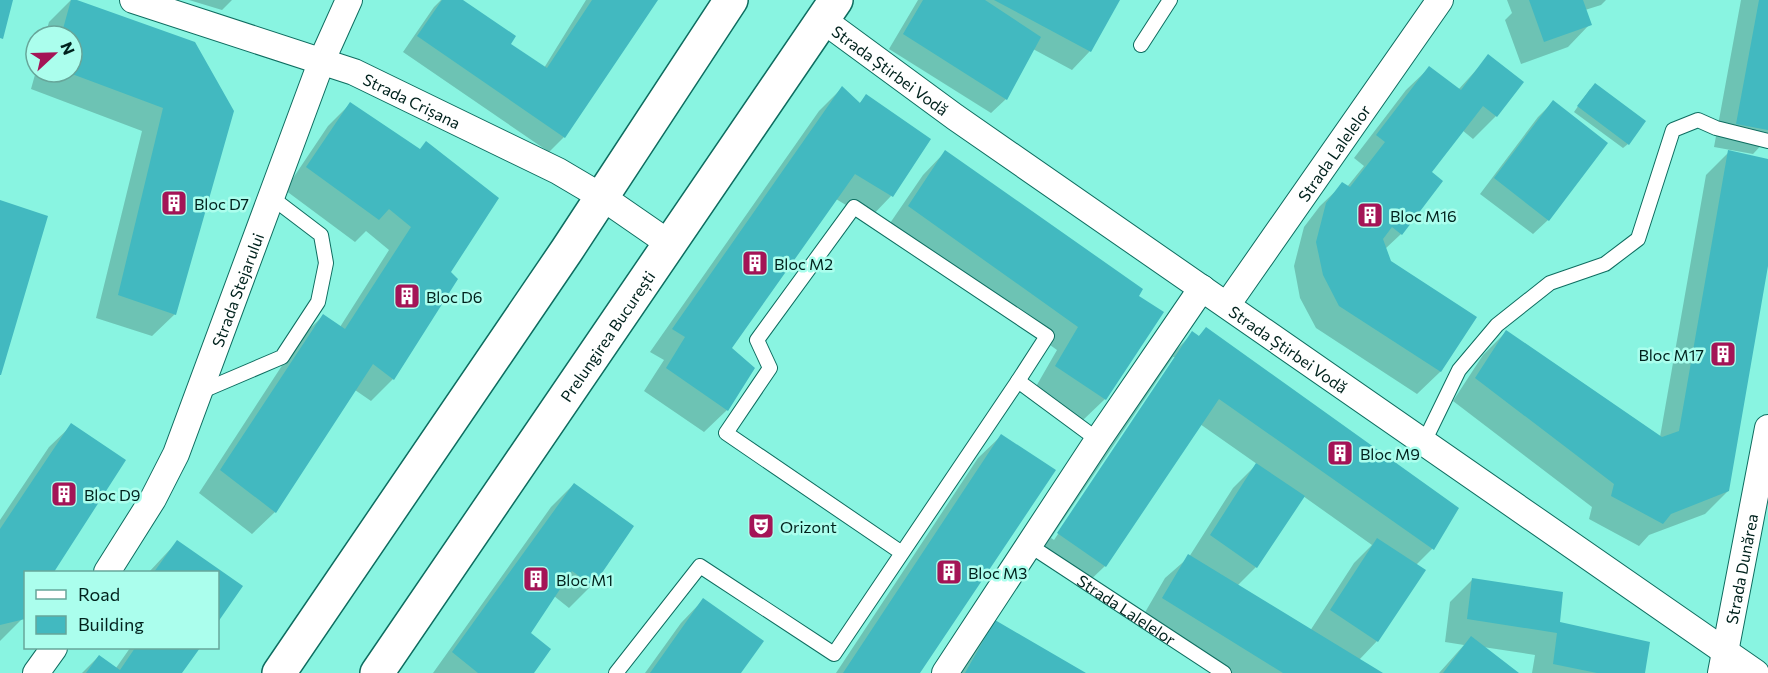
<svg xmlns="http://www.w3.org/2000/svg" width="1768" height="673" font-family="Commissioner,sans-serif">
<rect width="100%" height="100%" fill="#89f4e1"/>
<path fill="#0003" fill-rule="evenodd" d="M71,0L194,43L175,314L152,336L96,318L142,131L31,89L36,71L72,72V36H45L49,22Z
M189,0H232L222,10Z
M441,0H460L509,44L544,68L586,0H656L564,137L549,152L403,52L434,7Z
M918,0H1118L1090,51L1072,70L1033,49L1006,99L991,113L889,49Z
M1507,0H1606L1601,5L1585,10L1590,24L1568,47L1521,64L1505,20L1512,13Z
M1741,0H1768V138L1753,154L1714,147Z
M1489,56L1496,116L1473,139L1462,130L1429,173L1401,234L1385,249L1390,262L1475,317L1440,372L1417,394L1316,328L1300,298L1294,266L1304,227L1320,206L1343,184L1347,187L1364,166L1354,158L1406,90L1429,68L1458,90Z
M842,88L859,104L866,96L891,196L869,219L836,199L730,349L727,410L704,432L644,391L664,360L650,352L819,111Z
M1590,89L1628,144L1623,148L1574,112Z
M1553,102L1548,220L1533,234L1480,194L1538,117Z
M350,104L449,272L393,379L371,401L355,390L275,512L252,534L199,493L300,338L323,316L340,327L389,250L366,231L355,242L285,190L328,126Z
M1731,150L1730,152L1768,161V257L1728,491L1705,514L1649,535L1639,546L1589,519L1592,507L1453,401L1483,355L1506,332L1660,437L1706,175Z
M945,152L1137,296L1105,399L1082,421L1034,390L1057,350L886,229L923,175Z
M1206,329L1457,508L1432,549L1416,565L1377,641L1359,660L1380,673H1224L1140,621L1165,578L1189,557L1233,488L1257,464L1200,424L1105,566L1082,588L1035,556L1170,356L1193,333L1198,337ZM1173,357H1177L1054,540L1051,538ZM1303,496L1372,545L1354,563L1310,631L1237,586L1256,567Z
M72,425L124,460L52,572H26V615L0,641V520L49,447Z
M1001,436L919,673H836L978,458Z
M574,484L592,585L569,608L554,596L529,633L532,673H433L551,507Z
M177,542L241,586L218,620V572H149Z
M1473,579L1558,623L1644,673H1532L1535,655L1483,647L1517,673H1439L1464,645L1445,642L1450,602Z
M703,600L740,673H645L681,623Z
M996,622L1083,673H956L973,644Z
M130,648H198L181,673H82L99,656L116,668Z"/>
<path fill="#42b9c0" d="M0,0H13L3,39L0,38Z
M71,0H77L195,42L234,111L176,315L118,295L163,108L72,74V36H61Z
M442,0H463L516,36L511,44L547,68L592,0H658L565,138L417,36Z
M923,0H985L1041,37L1007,100L903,34Z
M994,0H1120L1091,52Z
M1529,0H1583L1592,25L1544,42Z
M1759,0H1768V130L1736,124Z
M1488,54L1524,82L1497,117L1483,106L1432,172L1443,181L1402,235L1392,227L1383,239L1391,261L1477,317L1441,372L1339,306L1323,275L1316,242L1326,203L1342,182L1350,187L1385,142L1376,135L1429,66L1461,90Z
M1595,83L1646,121L1629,145L1577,106Z
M842,86L860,103L866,94L931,139L893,197L855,174L732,348L755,368L728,411L666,368L685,337L672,329Z
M1553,100L1608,143L1549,221L1494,178Z
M350,102L420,149L426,141L499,198L451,272L458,279L394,380L373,364L276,513L220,470L323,314L345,329L411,227L389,209L379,220L306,167Z
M945,150L1143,289L1139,296L1164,312L1106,400L1055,366L1078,327L908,206Z
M1728,150L1768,159V266L1729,491L1671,514L1663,524L1611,496L1614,484L1475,378L1506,330L1662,437L1679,431Z
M0,200L48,216L1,375H0Z
M1206,327L1459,508L1434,550L1219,399L1106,567L1057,533L1192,331L1199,336Z
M71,423L126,460L54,572H26L25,619L0,625V529Z
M1001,434L1056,470L920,673H843Z
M1256,463L1305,496L1257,568L1210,535Z
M574,483L634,526L593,586L572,571L531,633L551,649L534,673H478L452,652Z
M1377,538L1426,570L1378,642L1330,610Z
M177,540L243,586L218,622V572H154Z
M1188,554L1383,673H1283L1162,598Z
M1472,578L1563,592L1560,622L1650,642L1645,673H1597L1553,664L1557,633L1467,619Z
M703,598L764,641L741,673H650Z
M995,620L1086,673H965Z
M1471,636L1519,673H1443Z
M135,648H200L182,673H86L99,655L120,670Z"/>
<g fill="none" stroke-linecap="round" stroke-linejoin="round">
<defs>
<g id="service">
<path d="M1141,45L1170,0"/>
<path d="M1018,381L1098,440"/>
<path d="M200,392L282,357L318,302L326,263L321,235L271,197"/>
<path d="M1424,442L1459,370L1497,325L1550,283L1605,264L1638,239L1673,130L1698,120L1716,128L1768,141"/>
<path id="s1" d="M1029,545L1224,673"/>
<path d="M616,673L700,566L834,654L1018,381L1047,336L854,207L757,340L770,368L726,433L902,553"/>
</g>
<g id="minor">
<path id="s2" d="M133,0L354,72L558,171L602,197L670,244"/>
<path id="s3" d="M823,20L955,117L1756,673"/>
<path id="s4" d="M1227,305L1440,0"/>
<path id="s5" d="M107,572L153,499L176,454L322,60L349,0"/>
<path d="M36,673L54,648"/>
<path d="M945,673L1098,440L1202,288"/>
<path id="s6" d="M1721,673L1768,428"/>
</g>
<g id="primary">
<path d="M279,673L567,250L731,0"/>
<path id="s7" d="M377,673L836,0"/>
</g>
</defs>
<use href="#service" stroke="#0e6d60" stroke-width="16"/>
<use href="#minor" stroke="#0e6d60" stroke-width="28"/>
<use href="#primary" stroke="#0e6d60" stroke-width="36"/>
<use href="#service" stroke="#fff" stroke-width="14"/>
<use href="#minor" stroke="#fff" stroke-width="26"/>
<use href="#primary" stroke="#fff" stroke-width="33"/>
</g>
<defs>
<symbol id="building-square" viewBox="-11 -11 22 22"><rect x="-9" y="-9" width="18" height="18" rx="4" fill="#a41456" stroke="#abfeed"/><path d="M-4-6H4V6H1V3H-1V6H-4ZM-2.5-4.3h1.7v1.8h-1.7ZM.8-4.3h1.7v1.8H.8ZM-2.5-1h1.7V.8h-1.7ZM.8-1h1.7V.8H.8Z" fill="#fff"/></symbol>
<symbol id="theatre-square" viewBox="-11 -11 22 22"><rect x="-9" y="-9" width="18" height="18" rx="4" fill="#a41456" stroke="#abfeed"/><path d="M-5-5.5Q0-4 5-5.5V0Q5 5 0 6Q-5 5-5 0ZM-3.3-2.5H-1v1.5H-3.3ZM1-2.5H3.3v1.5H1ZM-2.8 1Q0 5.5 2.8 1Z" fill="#fff"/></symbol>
</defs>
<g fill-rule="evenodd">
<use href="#building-square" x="159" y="188" width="30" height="30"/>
<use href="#building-square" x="1355" y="200" width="30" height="30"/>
<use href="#building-square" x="740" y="248" width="30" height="30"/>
<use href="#building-square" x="392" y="281" width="30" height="30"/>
<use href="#building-square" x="1708" y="339" width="30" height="30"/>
<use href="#building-square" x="1325" y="438" width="30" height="30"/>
<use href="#building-square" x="49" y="479" width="30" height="30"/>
<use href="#theatre-square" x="746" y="511" width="30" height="30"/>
<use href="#building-square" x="934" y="557" width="30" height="30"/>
<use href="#building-square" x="521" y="564" width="30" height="30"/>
</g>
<g text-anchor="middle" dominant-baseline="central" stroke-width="5" stroke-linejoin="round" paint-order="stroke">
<g font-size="16" fill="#00221d" stroke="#abfeed">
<text stroke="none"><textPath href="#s3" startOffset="84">Strada Știrbei Vodă</textPath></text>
<text stroke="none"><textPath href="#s2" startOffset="297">Strada Crișana</textPath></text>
<text stroke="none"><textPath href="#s4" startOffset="186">Strada Lalelelor</textPath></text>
<text stroke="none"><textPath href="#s5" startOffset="312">Strada Stejarului</textPath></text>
<text stroke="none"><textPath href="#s7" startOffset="408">Prelungirea București</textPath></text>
<text stroke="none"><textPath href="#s3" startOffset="570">Strada Știrbei Vodă</textPath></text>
<text stroke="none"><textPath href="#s6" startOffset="106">Strada Dunărea</textPath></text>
<text stroke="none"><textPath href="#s1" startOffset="117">Strada Lalelelor</textPath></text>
</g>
<g font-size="16" fill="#00221d" stroke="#abfeed" text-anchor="start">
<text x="194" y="203">Bloc D7</text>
<text x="1390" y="215">Bloc M16</text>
<text x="774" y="263">Bloc M2</text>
<text x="426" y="296">Bloc D6</text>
<text x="1704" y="354" text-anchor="end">Bloc M17</text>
<text x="1360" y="453">Bloc M9</text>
<text x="84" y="494">Bloc D9</text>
<text x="780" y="526">Orizont</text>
<text x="968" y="572">Bloc M3</text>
<text x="556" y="579">Bloc M1</text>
</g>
</g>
<rect x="24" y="571" width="195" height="78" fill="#abfeed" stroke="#67a69a" stroke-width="1.5"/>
<rect x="36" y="590" width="30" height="9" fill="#ffffff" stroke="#67a69a" stroke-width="1.5"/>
<text x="78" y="601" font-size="18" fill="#00221d">Road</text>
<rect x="36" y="616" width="30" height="18" fill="#42b9c0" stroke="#67a69a" stroke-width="1.5"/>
<text x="78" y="631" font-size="18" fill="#00221d">Building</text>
<g transform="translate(54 54) rotate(68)"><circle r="28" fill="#abfeed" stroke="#67a69a" stroke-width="1.5"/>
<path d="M0-4.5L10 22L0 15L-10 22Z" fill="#a41456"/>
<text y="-9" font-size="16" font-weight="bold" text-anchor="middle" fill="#00221d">N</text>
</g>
</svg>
